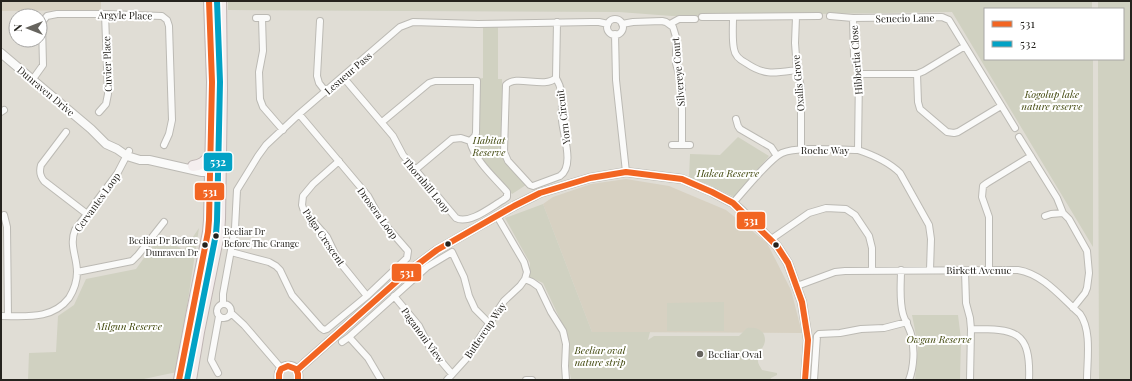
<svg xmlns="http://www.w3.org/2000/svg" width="1132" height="381" font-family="'Playfair Display',serif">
<rect width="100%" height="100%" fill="#e0ddd5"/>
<path fill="#d7d1c2" d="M1,1H101V10L1,11Z
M626,179L669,186L726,210L767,243L791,290L802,333L592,332L543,204L553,197L591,184Z"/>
<path fill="#d0d1c1" d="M228,1H1092V9H985V59H1093V247L952,12L672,16L619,12L228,10Z
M1098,1H1131V380H1099L1098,59H1123V9H1098Z
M498,26V79H502V144L508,165L526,185L512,194L474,149L473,143L475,139L478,79L483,78V27Z
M738,137L769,156L734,197L707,184L689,178L690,154L720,155Z
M543,204L592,332H650L648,340L654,336H739L747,328C755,327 765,329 765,340C765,346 759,352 758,358C757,363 760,366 762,370L777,373V375L771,378L770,380H571L568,360V336L543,283L530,277V263L505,218Z
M199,228L177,372L139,380H28L29,353L56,352L58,316L74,305L86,279L136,269L159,237L184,250Z
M724,302V331H667V303Z
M912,315H958L961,339L960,380H915L918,346Z"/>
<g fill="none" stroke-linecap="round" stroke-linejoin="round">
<defs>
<path id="minor" d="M830,16L853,18L942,17L949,20L1015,128
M702,17L819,16
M796,17L795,43L797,70L801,87V149
M256,18H267
M262,18L263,51L259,72L260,99L263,107L283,130
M733,18C733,28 732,40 734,49C735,56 740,60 746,63C765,76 775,73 797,70
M853,18L854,56L859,74L858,150
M607 27a8 8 0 1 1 16 0a8 8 0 1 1-16 0Z
M320,21L317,76L319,83L326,92
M622,24L633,22L662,21L666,22L673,27L676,37V63L682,87V145
M670,24L679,19H695
M615,34L616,80L626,172
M859,74H917L924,71L965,46
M917,74L918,102L920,109L947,132L954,133L958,132L1001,106
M343,77L393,136L403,155L456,218C469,225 491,207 503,200L507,197V192C494,177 475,161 470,141L475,136L476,133L477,81H435L429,83L382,122
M556,78C565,93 561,104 562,120C563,135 575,166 560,176L533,186L530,185L508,161L504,152L506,85C516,74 544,89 556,78L557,22
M33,79L43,65L42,24L43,21L47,16L57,14H105L162,16L167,20L169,26L172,120L169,134L164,145
M1,112L4,110
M99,112L106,104L108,94L105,14
M736,119L738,126L740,129L771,147L777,156
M66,132L41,165C39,172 40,176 44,181L87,214
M1019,137L1057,198L1063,213L1069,219L1087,251L1089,273L1087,288L1085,293L1073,308
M672,145H690
M339,161L313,184L303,196L302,205L304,211L327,237L338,260L367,296
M415,170L452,139L461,138L470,141
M733,203C744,191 769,159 782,153C797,146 840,150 858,150C873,155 889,162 900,173L929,225L931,239L930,270
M4,215L7,227L8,316
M1045,216L1051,214L1063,213
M770,240L809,213L826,208L846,209L855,215L869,236L872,248V270
M231,252L269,262L276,266L280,270L292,295L321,328L324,330L327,329L367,296L407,258L408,251L381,220L368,196L299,114
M901,270C901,284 899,300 903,314C905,321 909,327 911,334C915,348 914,367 909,380
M989,270V217L982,197L983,186L987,183L1031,156
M965,271L966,303L970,318L971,329L970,380
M77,272L132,261L138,255L164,222
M525,279L532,282L539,287L551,312L563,331L566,344L565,366L566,380
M797,286L835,272L845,271L1018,270C1043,274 1061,297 1080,314C1092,331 1087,360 1087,380
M394,296L419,326L430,348L452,374
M223,304V294L235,228L237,190L258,156L266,145L299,114L400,27L413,22L478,24L591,22H599L608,24
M217 311a7 7 0 1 1 14 0a7 7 0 1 1-14 0Z
M231,313L244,325L281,368
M1,316C26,316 52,320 69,298C74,290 77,281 77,272C77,257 69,245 75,230L117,174L129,151
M971,329C1015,329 1031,330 1029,380
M342,342L349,337
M218,373L211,360L219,316
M381,380L368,358L349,337L427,267L452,252L464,277L469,296L475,309L490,324
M447,380L466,359L504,301L520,286L525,279L527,272L524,262L497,216
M526,380H532
M814,380L817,336L819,334L840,333L861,329L884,328L907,322"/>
<path id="tertiary" d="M1,53L91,129L106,144L117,149L127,156L140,160H149L202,172H207L213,167
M297,370L405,274L437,250L514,206L540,193L590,178L626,172L682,179L712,192L733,203L742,211L777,246L788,263L802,302L808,340L805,380
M279,380C275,361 302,361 298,380"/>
<path id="trunk" d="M193,166C201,165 205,162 210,155
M179,380L191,316L208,232L209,220L212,82L209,1
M191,380L199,332L219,234L220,219L222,89L221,1"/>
</defs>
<use href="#minor" stroke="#bcbab4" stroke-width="8"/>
<use href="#tertiary" stroke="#bcbab4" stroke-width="10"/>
<use href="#trunk" stroke="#bfb5b3" stroke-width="12"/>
<use href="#minor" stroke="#fafaf9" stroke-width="6"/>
<use href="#tertiary" stroke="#fafaf9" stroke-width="8"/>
<use href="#trunk" stroke="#f4eeee" stroke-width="10"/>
<defs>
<path id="bus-1" d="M297,370L405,274L437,250L514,206L540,193L590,178L626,172L682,179L712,192L733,203L777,246L788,263L802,302L808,340L805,380
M179,380L208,232L209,220L212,82L209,1
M279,380V374L281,369L288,366L296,369L298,374V380"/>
<path id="bus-2" d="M187,380L216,234L217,221L220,82L217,1"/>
</defs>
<use href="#bus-1" stroke="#fff" stroke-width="9"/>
<use href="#bus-2" stroke="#fff" stroke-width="9"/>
<use href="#bus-1" stroke="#f26522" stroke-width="6"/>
<use href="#bus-2" stroke="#02a2c5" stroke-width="6"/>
</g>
<g fill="#25231e" stroke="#fff" stroke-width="1.5">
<circle cx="216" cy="236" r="3.5"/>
<circle cx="448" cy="244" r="3.5"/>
<circle cx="205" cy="245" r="3.5"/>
<circle cx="776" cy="245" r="3.5"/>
</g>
<circle fill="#66645e" stroke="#fff" stroke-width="1.5" cx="700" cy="354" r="4"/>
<g text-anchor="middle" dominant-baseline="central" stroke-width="4" stroke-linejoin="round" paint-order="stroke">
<g font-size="9" fill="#25231e" stroke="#fff" text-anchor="start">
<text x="224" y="231">Beeliar Dr<tspan x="224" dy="12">Before The Grange</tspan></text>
<text x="198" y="240" text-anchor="end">Beeliar Dr Before<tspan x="198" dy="12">Dunraven Dr</tspan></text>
</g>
<g font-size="10" fill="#25231e" stroke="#fff">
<text transform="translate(125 15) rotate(1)">Argyle Place</text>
<text transform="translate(905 18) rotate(-1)">Senecio Lane</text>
<text transform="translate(856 60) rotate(-94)">Hibbertia Close</text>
<text transform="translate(107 64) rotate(-92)">Cuvier Place</text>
<text transform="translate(678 72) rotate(-95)">Silvereye Court</text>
<text transform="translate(348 73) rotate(-41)">Lesueur Pass</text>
<text transform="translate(798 83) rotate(-95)">Oxalis Grove</text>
<text transform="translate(46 91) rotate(40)">Dunraven Drive</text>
<text transform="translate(563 117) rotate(-97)">Yorn Circuit</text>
<text x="825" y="150">Roche Way</text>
<text transform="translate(427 185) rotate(50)">Thornbill Loop</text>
<text transform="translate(97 202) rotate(-54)">Cervantes Loop</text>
<text transform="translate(378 213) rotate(54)">Drosera Loop</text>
<text transform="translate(324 237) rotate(56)">Palga Crescent</text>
<text x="979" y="270">Birkett Avenue</text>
<text transform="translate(485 330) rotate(-56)">Buttercup Way</text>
<text transform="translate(423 335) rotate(54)">Paganoni View</text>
</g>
<g font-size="10" font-style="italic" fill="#3e4509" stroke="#fff">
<text x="1052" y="94">Kogolup lake<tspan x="1052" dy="12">nature reserve</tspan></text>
<text x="489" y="140">Habitat<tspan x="489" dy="12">Reserve</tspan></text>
<text x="728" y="173">Hakea Reserve</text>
<text x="129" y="326">Milgun Reserve</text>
<text x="939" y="339">Owgan Reserve</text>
<text x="600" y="350">Beeliar oval<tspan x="600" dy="12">nature strip</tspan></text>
</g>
<g font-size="10" fill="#25231e" stroke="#fff" text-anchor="start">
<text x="708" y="354">Beeliar Oval</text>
</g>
</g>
<g stroke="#fff" stroke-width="1.5">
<rect x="203" y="152" width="30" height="20" rx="4" fill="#02a2c5"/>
<rect x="194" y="182" width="31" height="19" rx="4" fill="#f26522"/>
<rect x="736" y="211" width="30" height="19" rx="4" fill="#f26522"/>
<rect x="391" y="263" width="31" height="19" rx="4" fill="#f26522"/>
</g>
<g font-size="11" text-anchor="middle" font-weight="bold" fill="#fff">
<text x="218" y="166">532</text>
<text x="210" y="196">531</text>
<text x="751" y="225">531</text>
<text x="407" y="277">531</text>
</g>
<rect width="1132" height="381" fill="none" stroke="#25231e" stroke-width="4"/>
<rect x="984" y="8" width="140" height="52" fill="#ffffff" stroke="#a8a7a5"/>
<rect x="992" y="21" width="20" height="6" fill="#f26522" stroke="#a8a7a5"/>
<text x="1020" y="28" font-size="12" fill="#25231e">531</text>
<rect x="992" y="41" width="20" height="6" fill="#02a2c5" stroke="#a8a7a5"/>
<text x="1020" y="48" font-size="12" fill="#25231e">532</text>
<g transform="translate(28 28) rotate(270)"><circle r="19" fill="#ffffff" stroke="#a8a7a5"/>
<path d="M0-3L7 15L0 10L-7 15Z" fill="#66645e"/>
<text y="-6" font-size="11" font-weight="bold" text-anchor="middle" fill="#25231e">N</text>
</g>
</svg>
